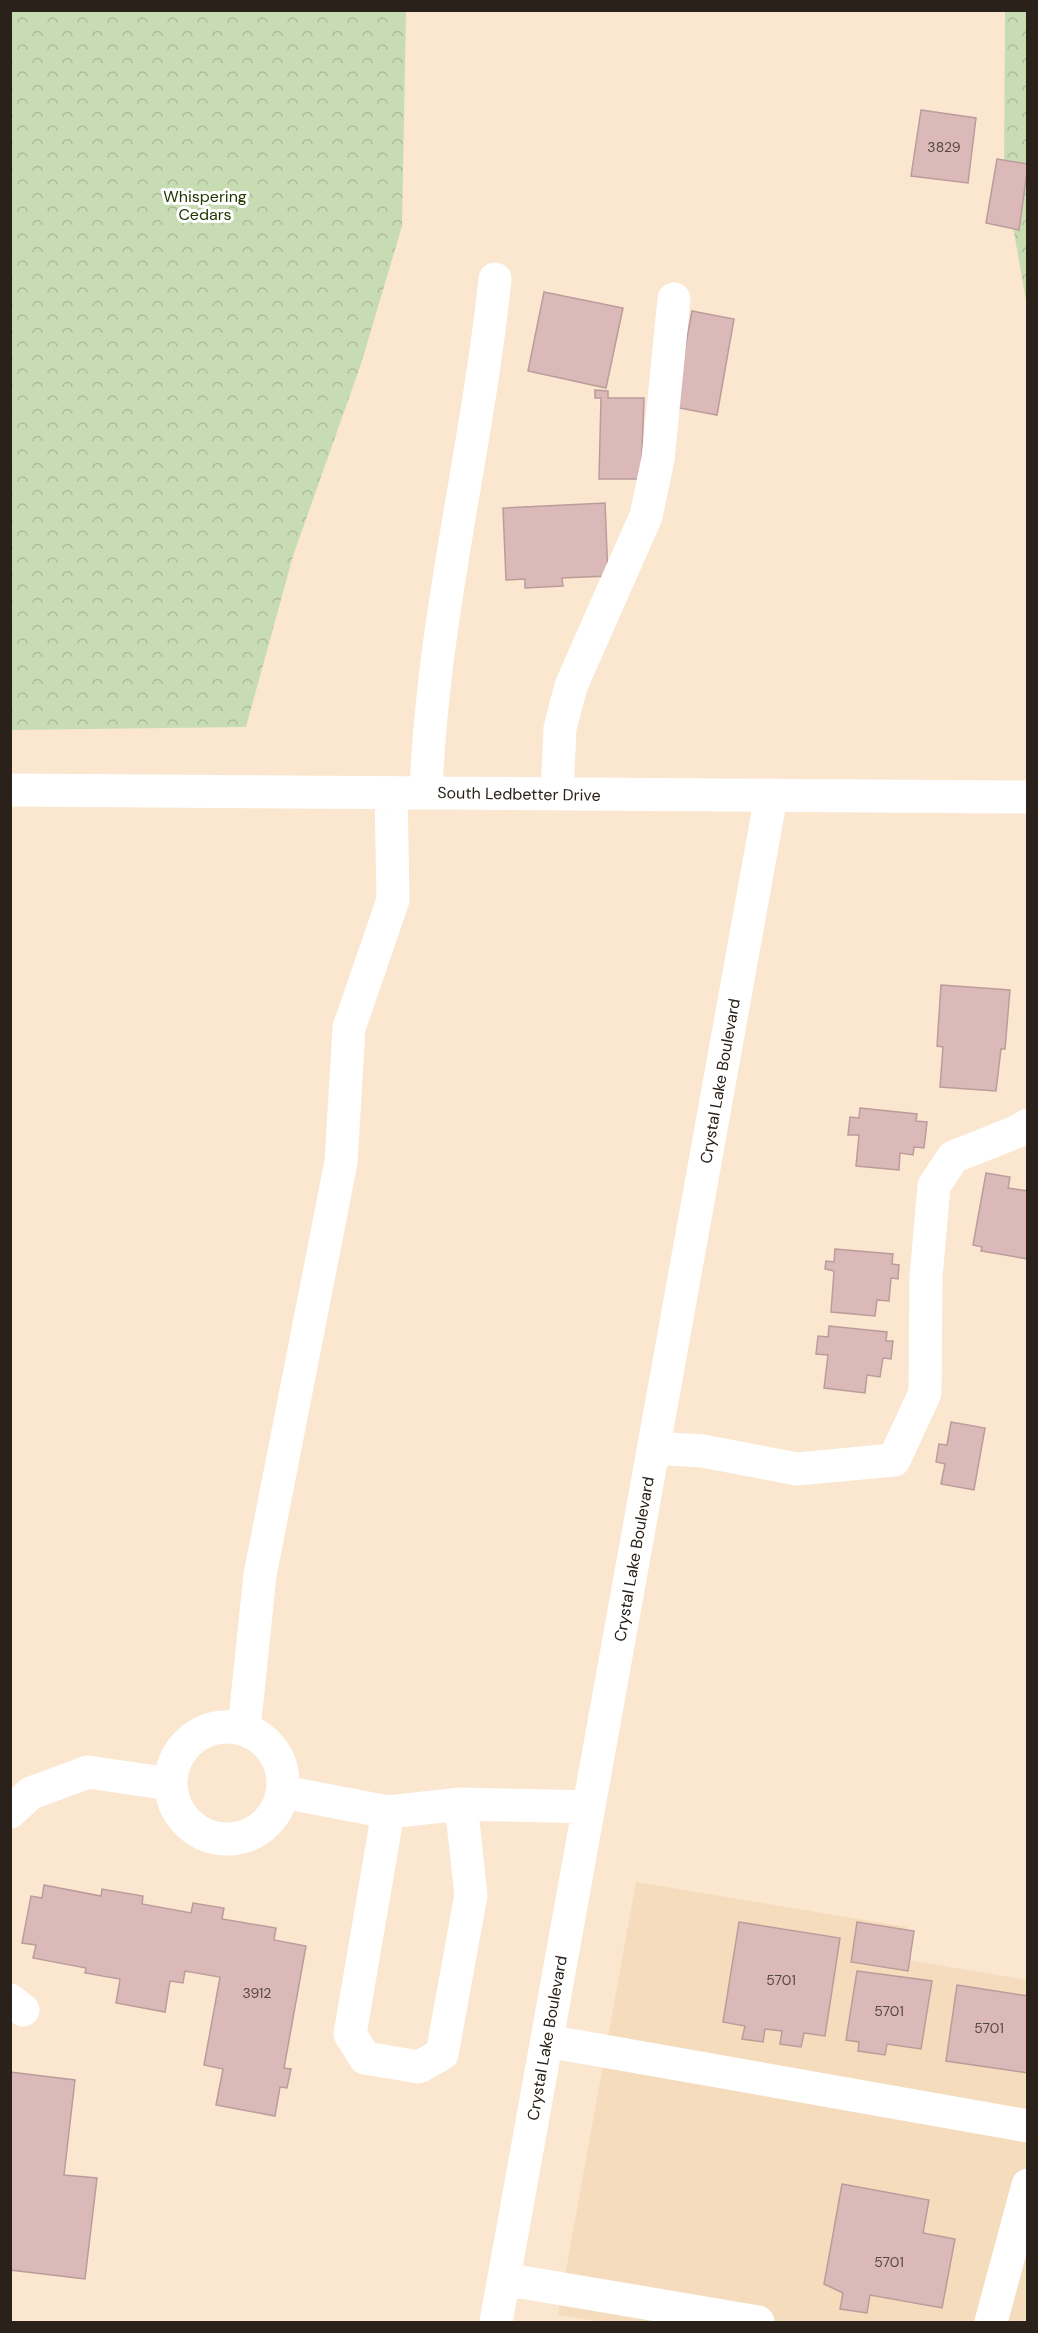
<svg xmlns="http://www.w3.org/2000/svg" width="1038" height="2333" font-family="'DM Sans',sans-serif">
<defs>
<pattern id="forest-crowns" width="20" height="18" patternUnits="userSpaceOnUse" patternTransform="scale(1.5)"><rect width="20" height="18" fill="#c8dcb4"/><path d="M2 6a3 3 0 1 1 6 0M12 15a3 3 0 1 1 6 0" fill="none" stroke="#acbc9a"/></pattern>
</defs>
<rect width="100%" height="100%" fill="#fbe7cf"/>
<path fill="#f4dcbd" d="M636,1882L907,1927L901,1959L1027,1980V2322H603L558,2315Z"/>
<path fill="url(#forest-crowns)" d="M10,11H406L402,226L361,364L293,556L246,727L11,730Z
M1005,11H1027V307L1004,175Z"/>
<path fill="#dab9b8" stroke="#bc9c9b" stroke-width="1.5" d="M921,110L976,118L968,183L911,176Z
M997,159L1028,164L1019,230L986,223Z
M544,292L623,308L606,388L528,371Z
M692,311L734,319L717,415L674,407Z
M595,390L608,391V398H644L641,479H599L601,398H595Z
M605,503L608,576L562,578L563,586L525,588V579L506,580L503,508Z
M941,985L1010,990L1005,1049H1001L996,1091L940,1087L943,1047L937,1046Z
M860,1108L917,1114L916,1121L927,1122L924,1148L914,1147L913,1155L900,1153L899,1170L856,1166L859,1135H848L850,1117L859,1118Z
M986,1173L1010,1177L1008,1188L1028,1191V1259L981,1251L982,1247L973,1245Z
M835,1249L893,1254L892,1264L899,1265L898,1279L891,1278L889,1301L877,1300L875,1316L831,1312L834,1271L825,1269L826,1261L834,1262Z
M829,1326L887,1332L886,1341H893L891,1359L883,1358L880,1377L867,1375L865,1393L824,1388L828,1355L816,1354L818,1336L828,1337Z
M951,1422L985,1428L974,1490L941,1484L945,1464L936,1462L939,1444L947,1445Z
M44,1885L101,1896L102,1889L143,1896L142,1904L191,1913L193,1903L224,1908L222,1919L276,1928L274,1940L306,1946L284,2068L291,2069L287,2088L280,2087L275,2116L216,2105L223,2069L204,2065L220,1977L185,1971L183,1983L170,1981L165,2012L116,2003L120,1979L85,1973L86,1968L33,1958L36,1945L22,1943L31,1896L42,1898Z
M739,1922L840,1938L825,2036L804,2033L801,2047L780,2044L782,2031L765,2029L763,2042L742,2039L745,2026L723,2022Z
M857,1922L914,1931L908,1971L851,1962Z
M857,1971L932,1981L921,2049L887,2044L885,2055L858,2051L859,2042L846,2040Z
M957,1985L1028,1996V2073L946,2061Z
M10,2072L75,2080L64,2175L97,2178L85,2279L10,2270Z
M842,2184L929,2200L923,2233L955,2239L942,2308L870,2295L867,2313L840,2309L843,2293L824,2284Z"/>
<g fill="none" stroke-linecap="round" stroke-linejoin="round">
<path stroke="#fff" stroke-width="33" d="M10,790L1028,797
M426,793C432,620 477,452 495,279
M557,794L560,728L571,686L646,516L658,459L674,299
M654,1448L703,1451L797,1469L894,1460L925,1393L926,1277L934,1186L953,1157L1016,1132L1028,1125
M171 1783a56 56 0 1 1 112 0a56 56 0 1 1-112 0Z
M244,1729L260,1575L341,1162L349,1028L393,900L391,793
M283,1792L388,1812L461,1804L589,1807
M10,1812L31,1793L88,1772L170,1784
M388,1812L350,2034L365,2058L419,2067L442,2054L471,1895L461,1804
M10,2000L23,2010
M547,2041L1028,2126
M504,2279L758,2322
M496,2322L771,796
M991,2322L1028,2185"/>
</g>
<g text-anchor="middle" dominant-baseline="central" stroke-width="6" stroke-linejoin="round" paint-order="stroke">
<g font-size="14" fill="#564842">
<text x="944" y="147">3829</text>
<text x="781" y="1980">5701</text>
<text x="257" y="1993">3912</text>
<text x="889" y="2011">5701</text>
<text x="989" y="2028">5701</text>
<text x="889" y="2262">5701</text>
</g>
<g font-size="16" fill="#223602" stroke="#fff">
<text x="205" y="196">Whispering<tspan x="205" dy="18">Cedars</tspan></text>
</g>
<g font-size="16" fill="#2a221a" stroke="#fff">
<text transform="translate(519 794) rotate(1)">South Ledbetter Drive</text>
<text transform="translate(720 1081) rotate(-80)">Crystal Lake Boulevard</text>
<text transform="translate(634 1559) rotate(-80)">Crystal Lake Boulevard</text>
<text transform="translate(547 2038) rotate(-80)">Crystal Lake Boulevard</text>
</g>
</g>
<rect width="1038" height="2333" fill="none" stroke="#2a221a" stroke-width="24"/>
</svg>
